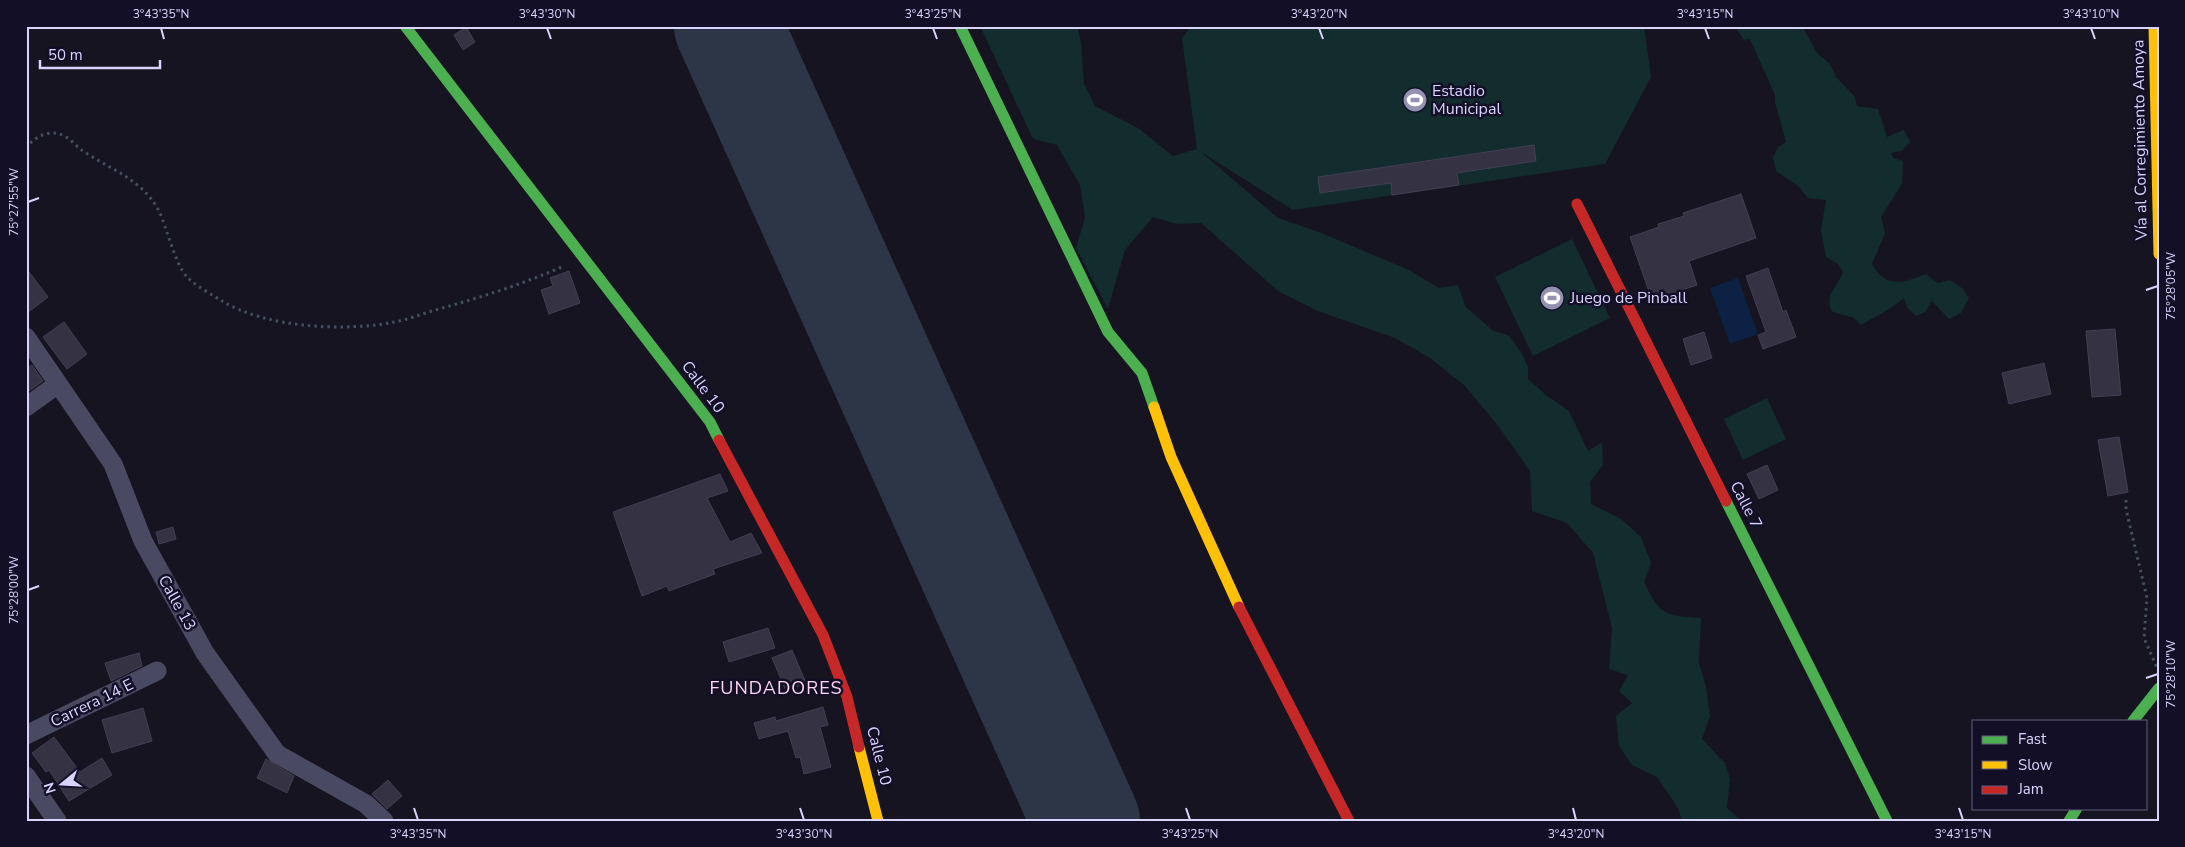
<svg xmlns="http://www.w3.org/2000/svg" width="2185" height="847" font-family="'Nunito Sans',sans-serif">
<rect width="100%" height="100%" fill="#161421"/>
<path fill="#132c2d" d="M980,26H1077L1081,42L1084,84L1095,106L1138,128L1173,156L1197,149L1182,38L1191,26H1644L1651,77L1605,164L1293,210L1201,152L1278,218L1319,232L1409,270L1439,288L1458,285L1465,306L1492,330L1509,336L1521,352L1528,367V379L1546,395L1569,411L1588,451L1602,442L1603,465L1590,482L1591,504L1621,519L1641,537L1651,563L1644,582C1660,615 1665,616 1701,618L1699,663L1706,687L1710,716L1702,739L1725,763L1730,779L1727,808L1742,821H1682L1678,808L1657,777L1632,765L1619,746L1616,716L1632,703L1619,691L1628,675L1609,669L1612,628L1593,553L1567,523L1532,511L1530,471L1499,427L1465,386L1430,358L1395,338L1318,311L1278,291L1201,223L1177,224L1153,217L1125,250L1108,309L1076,248L1085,218L1080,185L1057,145L1033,139Z
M1734,26H1802L1817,53L1830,64L1836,77L1855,97L1857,106L1878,109L1887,137L1904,130L1910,142L1901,151L1891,153L1893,158L1903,161L1902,184L1881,217L1885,233L1872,264C1886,289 1903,283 1926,274L1938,283L1950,280L1962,288L1969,298L1961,313L1949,319L1932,301L1925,312L1916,316L1907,307L1904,298L1891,308L1861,325L1854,318L1831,311C1825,293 1837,288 1843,272L1838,264L1826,257L1821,230L1826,200L1808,198L1798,186L1776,171L1773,157L1778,147L1786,142L1775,102V95L1750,39L1744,40Z
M1572,239L1610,318L1533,356L1495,277Z
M1767,398L1786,439L1743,460L1724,419Z"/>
<path fill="#0d2144" d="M1738,278L1758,334L1730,344L1710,288Z"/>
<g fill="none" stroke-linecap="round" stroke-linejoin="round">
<path stroke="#2c3646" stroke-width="108" d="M728,26L1086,821"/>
</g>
<path fill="#343243" stroke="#433f54" d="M466,27L475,42L463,50L454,35Z
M1534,145L1536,161L1457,173L1459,185L1392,195L1391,183L1320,193L1318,177Z
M1741,194L1756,238L1689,261L1697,285L1652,300L1630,237L1659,227L1658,224L1684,216L1683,213Z
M26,268L48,297L26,314Z
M1768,268L1783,312L1786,310L1796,337L1763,349L1758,335L1766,332L1746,276Z
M569,271L580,303L549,314L541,290L553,286L550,278Z
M64,322L87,354L67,369L43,337Z
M2115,329L2121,395L2092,397L2086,331Z
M1704,332L1712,358L1691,365L1683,339Z
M2044,363L2051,394L2009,404L2002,373Z
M32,365L43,381L26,393V369Z
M2119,437L2128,492L2108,496L2098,440Z
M1767,465L1778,490L1759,499L1747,474Z
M720,474L728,491L707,498L730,542L751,533L762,553L713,569L715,574L669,591L667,586L642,596L613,512Z
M173,527L176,539L159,544L156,532Z
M768,628L775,648L729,662L723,642Z
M792,650L806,683L786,691L772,658Z
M139,653L142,666L111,681L105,663Z
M823,707L828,725L820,727L831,767L804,774L800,757L796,758L788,731L759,739L754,723L775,717L776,721Z
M143,708L152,741L112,753L102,720Z
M54,737L80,772L102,758L112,775L69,801L49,770L46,772L32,753Z
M266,759L294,776L287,793L257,778Z
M388,780L402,796L387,809L372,794Z"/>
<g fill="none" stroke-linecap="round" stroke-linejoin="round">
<path stroke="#44505f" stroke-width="3" stroke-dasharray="2.5 4" stroke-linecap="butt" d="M26,148C34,137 49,129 62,135C70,138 76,146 83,151C111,170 142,179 159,211C167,228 175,264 187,277C196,286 211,294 222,301C267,328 344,332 395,322C410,319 424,313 439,309C482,297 523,284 564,266
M2126,500V509L2147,598L2144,638L2158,670"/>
<path stroke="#4a4962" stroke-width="19" d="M26,337L113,464L143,541L205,653L277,754L366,804L384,821
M26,407L58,384
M26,735L157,671
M26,776L57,821"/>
<path stroke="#4caf50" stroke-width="11" d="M405,26L710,422L719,440
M960,26L1108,332L1142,373L1154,407
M1726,501L1887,821
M2133,721L2159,688
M2069,821L2077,808"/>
<path stroke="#ffc107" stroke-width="11" d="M2154,26L2159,254
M1154,407L1171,457L1239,607
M859,747L878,821"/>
<path stroke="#c62828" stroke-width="11" d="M1577,204L1726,501
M719,440L823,635L847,697L859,747
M1239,607L1349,821"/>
</g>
<path fill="none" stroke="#d9d4ff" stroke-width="2" d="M161,28L164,39M547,28L551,39M933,28L937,39M1319,28L1323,39M1705,28L1709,39M2091,28L2095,39M28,202L39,198M2146,290L2158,286M28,590L39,586M2146,678L2158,674M414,808L418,820M800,808L804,820M1186,808L1190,820M1573,808L1576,820M1959,808L1963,820"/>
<defs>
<symbol id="stadium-disc" viewBox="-11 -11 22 22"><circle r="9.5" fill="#9591b1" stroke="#130f26"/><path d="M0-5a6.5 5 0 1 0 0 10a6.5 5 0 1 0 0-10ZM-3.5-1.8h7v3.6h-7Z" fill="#fff"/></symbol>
</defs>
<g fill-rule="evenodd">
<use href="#stadium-disc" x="1401" y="86" width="28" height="28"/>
<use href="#stadium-disc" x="1538" y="284" width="28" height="28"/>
</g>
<g text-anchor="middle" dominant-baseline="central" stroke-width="5" stroke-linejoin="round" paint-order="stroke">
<g font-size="16" fill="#d9d4ff" stroke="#130f26" text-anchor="start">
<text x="1432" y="91">Estadio<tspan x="1432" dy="18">Municipal</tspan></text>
<text x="1570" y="298">Juego de Pinball</text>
</g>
<g font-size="16" fill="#d9d4ff" stroke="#130f26">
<text transform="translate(2140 140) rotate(-91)">Vía al Corregimiento Amoya</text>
<text transform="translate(703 387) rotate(53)">Calle 10</text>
<text transform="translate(1746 505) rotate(63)">Calle 7</text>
<text transform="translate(177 603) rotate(61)">Calle 13</text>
<text transform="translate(92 703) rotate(-26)">Carrera 14 E</text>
<text transform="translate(879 756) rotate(76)">Calle 10</text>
</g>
<g font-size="18" letter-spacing="1" fill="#ffd6f0" stroke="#130f26">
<text x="776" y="688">FUNDADORES</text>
</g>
</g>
<rect width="2185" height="847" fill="none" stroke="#130f26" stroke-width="55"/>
<rect x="1972" y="720" width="175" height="90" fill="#130f26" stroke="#625e7d"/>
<rect x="1982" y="736" width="25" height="8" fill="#4caf50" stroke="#625e7d"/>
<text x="2018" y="744" font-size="15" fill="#d9d4ff">Fast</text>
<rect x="1982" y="761" width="25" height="8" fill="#ffc107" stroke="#625e7d"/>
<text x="2018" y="770" font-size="15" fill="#d9d4ff">Slow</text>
<rect x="1982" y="786" width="25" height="8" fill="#c62828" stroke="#625e7d"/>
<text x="2018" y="794" font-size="15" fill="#d9d4ff">Jam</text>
<g transform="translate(62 784) rotate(252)" stroke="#130f26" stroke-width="4" paint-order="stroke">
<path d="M0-4L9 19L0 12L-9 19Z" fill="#d9d4ff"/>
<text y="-8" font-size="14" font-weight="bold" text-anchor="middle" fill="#d9d4ff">N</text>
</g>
<path d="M40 60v8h120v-8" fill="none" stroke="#d9d4ff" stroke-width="2.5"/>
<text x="48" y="60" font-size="15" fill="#d9d4ff" stroke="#130f26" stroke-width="4" paint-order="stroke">50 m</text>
<rect x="28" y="28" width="2130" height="792" fill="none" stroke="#d9d4ff" stroke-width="2"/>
<g font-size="12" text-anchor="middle" fill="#d9d4ff">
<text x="161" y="18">3°43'35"N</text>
<text x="547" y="18">3°43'30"N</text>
<text x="933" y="18">3°43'25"N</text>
<text x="1319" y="18">3°43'20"N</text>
<text x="1705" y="18">3°43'15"N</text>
<text x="2091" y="18">3°43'10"N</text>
<text transform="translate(14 202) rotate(-90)" y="4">75°27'55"W</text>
<text transform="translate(2171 286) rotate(-90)" y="4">75°28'05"W</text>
<text transform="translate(14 590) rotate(-90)" y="4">75°28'00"W</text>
<text transform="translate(2171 674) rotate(-90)" y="4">75°28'10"W</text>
<text x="418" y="838">3°43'35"N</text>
<text x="804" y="838">3°43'30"N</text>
<text x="1190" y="838">3°43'25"N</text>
<text x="1576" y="838">3°43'20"N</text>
<text x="1963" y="838">3°43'15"N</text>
</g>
</svg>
